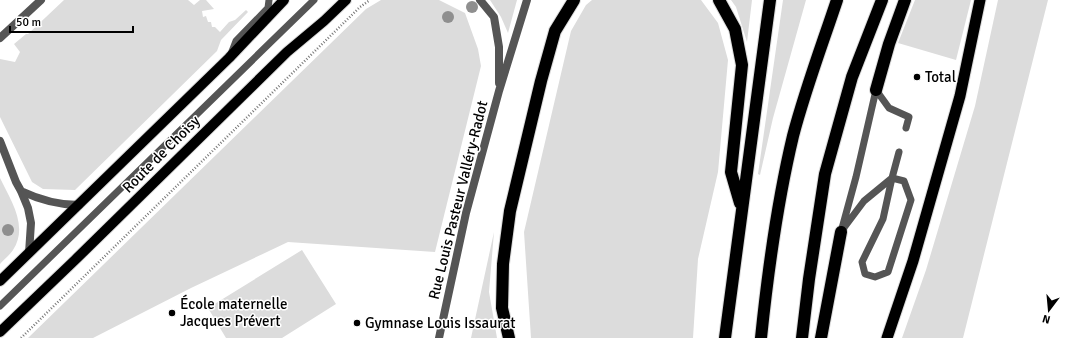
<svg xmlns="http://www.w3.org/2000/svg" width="1077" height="338" font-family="Signika,sans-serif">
<rect width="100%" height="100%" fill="#fff"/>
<path fill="#dcdcdc" d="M64,0H188L194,5L200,0H206L214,9L202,11L203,17L206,16L208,22H211L212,27H215L220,32L229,22L235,20L246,10L248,12L221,40L217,51L75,190L43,189L32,182L0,117V59L15,62L20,52L14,44L26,34H28Z
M381,0H439L465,13L478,49L481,66L435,252L288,242L191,288L93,338H28L366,9Z
M490,0H517L508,33L501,17Z
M592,0H701L718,23L728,60L718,172L698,259L693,338H531L524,232L571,31L586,5Z
M731,0H752L747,42L736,7Z
M783,0H806L773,118L760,175L758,174Z
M915,0H971L956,60L898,43Z
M998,0H1048L963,338H902L926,270L975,106Z
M0,178C10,199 29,226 13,250C10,255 4,259 0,264Z
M494,232L489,292L497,338H471Z
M302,250L336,304L282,338H226L208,308Z"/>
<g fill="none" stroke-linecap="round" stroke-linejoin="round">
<defs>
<path id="primary" d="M0,281L229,58L284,0
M0,332L75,260L287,52L324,21L346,0"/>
<path id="trunk" d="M887,338L913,261L960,96L980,0"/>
<path id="motorway" d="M719,0L735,29L742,65L731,172L740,203
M876,90L889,44L905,0
M509,338L502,308L503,264L510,211L541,81L555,31L574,0
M725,338L770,0
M761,338C768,270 777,203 793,136C805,90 822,45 837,0
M802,338L809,279L825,174L852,77L882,0
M821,338L841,232"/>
</defs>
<use href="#primary" stroke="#dbdbdb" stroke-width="12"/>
<use href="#trunk" stroke="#dbdbdb" stroke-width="13"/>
<use href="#motorway" stroke="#dbdbdb" stroke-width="14"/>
<path stroke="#777" stroke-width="2.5" stroke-dasharray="1 2" stroke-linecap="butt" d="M21,338L360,7L370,0"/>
<path stroke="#555" stroke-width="7" d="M231,54L236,41L268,8L269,0
M876,90L889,108L909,117L906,128
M892,178L904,181L911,200L888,272L875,277L865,274L862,262L883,219Z
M843,229L864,201L892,178L899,152
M841,232L856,177L876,90
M0,306L314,0"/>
<path stroke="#555" stroke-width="8" d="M480,0L494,17L499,47V83
M0,38L41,0
M0,141L16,182L21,191L28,208L31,223L29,253
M21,191C40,200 57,205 79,205
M439,338L466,213L499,91L527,0"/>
<use href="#primary" stroke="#000" stroke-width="10"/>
<use href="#trunk" stroke="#000" stroke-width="11"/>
<use href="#motorway" stroke="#000" stroke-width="12"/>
</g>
<g fill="#8f8f8f">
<circle cx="472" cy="7" r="6"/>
<circle cx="448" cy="17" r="6"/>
<circle cx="8" cy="230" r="6"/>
</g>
<g fill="#000" stroke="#fff" stroke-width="1.5">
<circle cx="917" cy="77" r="4"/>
<circle cx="172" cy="313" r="4"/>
<circle cx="357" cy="323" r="4"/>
</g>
<g text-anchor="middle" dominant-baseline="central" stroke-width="3" stroke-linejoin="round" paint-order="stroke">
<g font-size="15" fill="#000" stroke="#fff" text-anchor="start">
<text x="925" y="77">Total</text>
<text x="180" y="304">École maternelle<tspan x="180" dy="17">Jacques Prévert</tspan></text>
<text x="365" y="323">Gymnase Louis Issaurat</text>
</g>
<g font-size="15" fill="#000" stroke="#fff">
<text transform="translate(161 154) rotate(-45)">Route de Choisy</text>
<text transform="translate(458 200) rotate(-76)">Rue Louis Pasteur Valléry-Radot</text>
</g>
</g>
<g transform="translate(1049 310) rotate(196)" stroke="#ffffff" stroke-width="3" paint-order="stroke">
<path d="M0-3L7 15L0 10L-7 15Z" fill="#000000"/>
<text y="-6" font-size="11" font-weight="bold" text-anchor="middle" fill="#000000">N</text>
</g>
<path d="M10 26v6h123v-6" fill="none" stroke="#000000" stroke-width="2"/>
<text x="16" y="26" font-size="12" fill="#000000" stroke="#ffffff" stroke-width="3" paint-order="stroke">50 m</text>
</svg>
